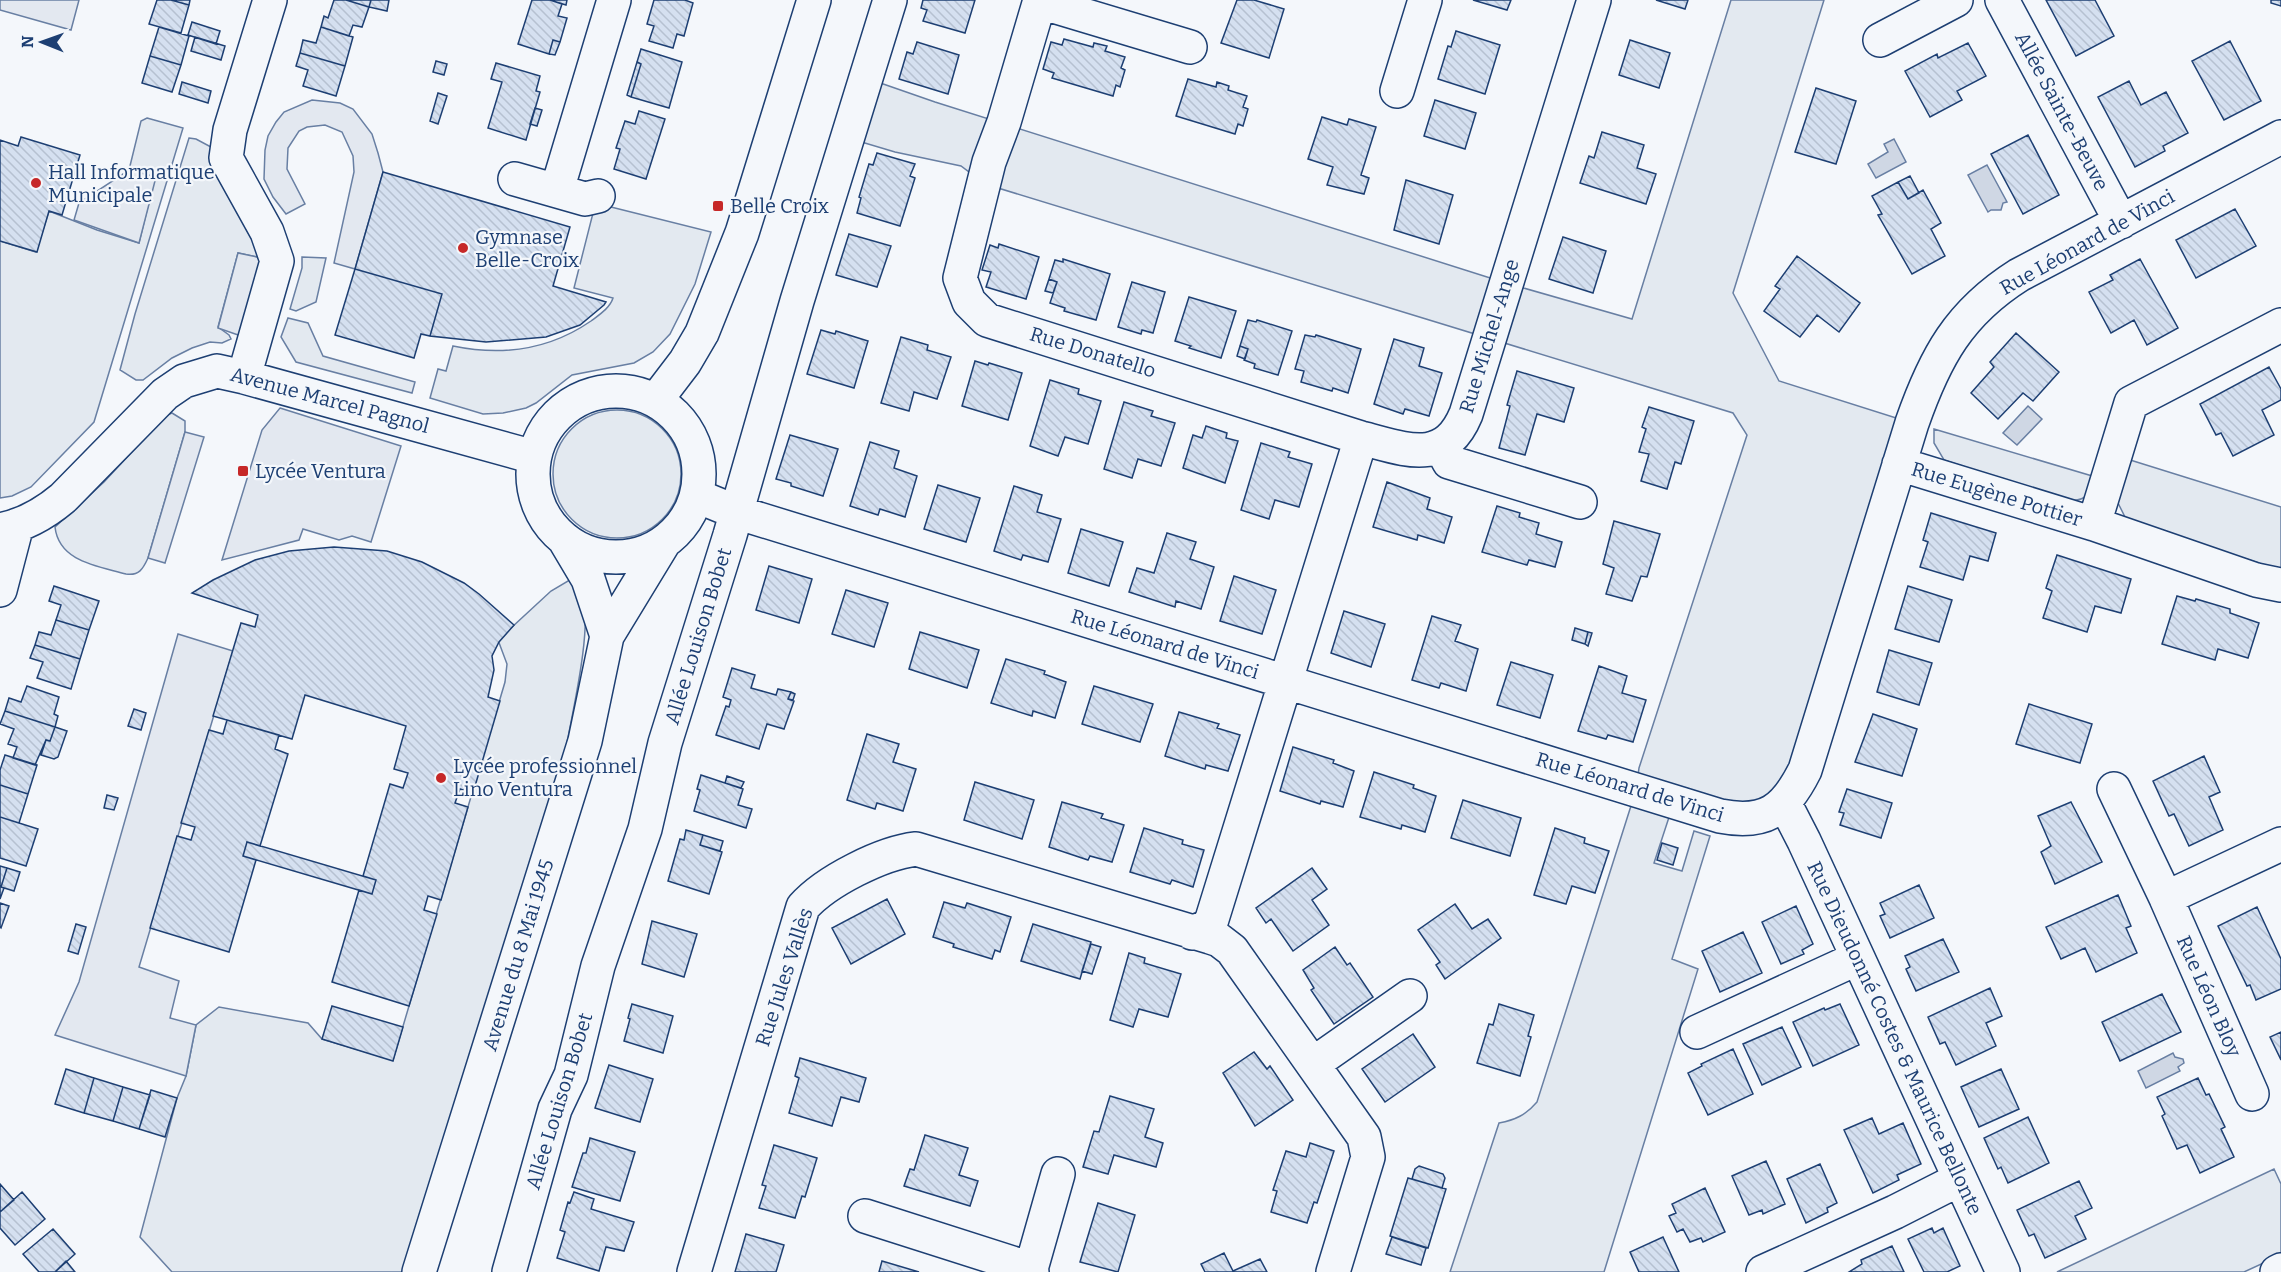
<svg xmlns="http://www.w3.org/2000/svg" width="2281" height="1272" font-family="Bitter,serif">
<defs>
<pattern id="building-back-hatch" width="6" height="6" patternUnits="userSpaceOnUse" patternTransform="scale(1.5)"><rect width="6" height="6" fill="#d5e0f0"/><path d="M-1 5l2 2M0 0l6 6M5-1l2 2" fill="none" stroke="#b6c1d1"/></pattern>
</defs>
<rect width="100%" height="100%" fill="#f4f7fb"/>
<path fill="#e3e9f0" stroke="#687fa3" stroke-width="1.5" d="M1731,0H1824L1733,293L1779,381L1912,423L1785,804L1674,802L1654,863L1682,871L1694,831L1710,836L1672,959L1698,969L1604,1272H1450L1499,1123C1515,1120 1526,1115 1537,1102L1636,790L1639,768L1747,435L1733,413L985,184L961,166L895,152L848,138L866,78L935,102L1506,283L1632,319Z
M147,118L183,128L94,422L31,487L12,496L0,498V241L36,252L49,211L97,230L139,243L155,177L129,170L141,121Z
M189,138L196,139L211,147L213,165L260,255L257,257L238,253L218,327L229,335L231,339L222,343L210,342L192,348L172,358L143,380H136L120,370L135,314Z
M599,204L711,232L695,284L670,334L653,352L634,363L572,375L536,403L526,408L503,413L483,414L430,398L438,369L446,371L453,346C501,356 549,350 591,321C599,315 610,308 613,298L574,288L593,213Z
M302,257L326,258L316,302L296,311L290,309L302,268Z
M288,318L308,323L323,356L415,382L412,393L296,362L281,337Z
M553 474a64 64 0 1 1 128 0a64 64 0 1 1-128 0Z
M172,413L185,421V432L148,558C143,569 139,576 126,574C98,566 59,562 55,527L104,482L165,416Z
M1934,429L2099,478C2088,497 2083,504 2060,499L1944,460L1934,443Z
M2127,459L2281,507V570L2127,521L2117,501Z
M573,578C576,583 581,589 583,594C592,630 573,709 566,748L405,1272H172L140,1237L177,1098L186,1076L196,1025L219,1007L308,1023L322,1039L393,1060L505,682L507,664L498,640L551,591Z
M2274,1169L2281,1184V1255L2244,1272H2057Z"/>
<path fill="#e3e8f0" stroke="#687fa3" stroke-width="1.5" d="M0,0H79L71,30L0,10Z
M312,100L340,103L353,109L372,134L378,153L383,172L355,269L334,263L354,172L353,156L342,132L325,125L307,127L299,131L288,148L287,169L305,204L286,214L273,197L264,179L265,150L268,136L276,122L284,112Z
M129,170L156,177L139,243L74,220L79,203Z
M238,253L257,257L262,262L241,336L218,328Z
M280,408L401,446L371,542L352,536L339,540L303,529L299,540L222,560L262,430Z
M185,432L204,437L165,563L148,558Z
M178,634L233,651L139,967L179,981L170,1018L196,1025L186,1076L55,1035L79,982Z"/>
<path fill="#cfd7e4" stroke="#687fa3" stroke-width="1.5" d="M1894,139L1906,162L1876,178L1868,164L1888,152L1884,144Z
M1987,165L2007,202L2003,203L2001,210H1991L1988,212L1968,175Z
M2028,406L2042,419L2017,445L2003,433Z
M2173,1053L2175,1057L2183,1059L2184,1063L2178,1067L2180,1071L2146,1088L2138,1071Z"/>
<path fill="url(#building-back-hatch)" stroke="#1d3f73" stroke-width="1.5" d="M157,0H171L189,5L181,33L149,24Z
M171,0H190L189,5Z
M334,0H346L369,7L362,27L353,25L349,36L321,27L324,16L328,18Z
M346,0H371L369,7Z
M371,0H389L387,11L369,7Z
M532,0H550L562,4L558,16L567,18L560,42L553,40L549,54L518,44Z
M550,0H567L566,5Z
M654,0H685L693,3L684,36L677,34L673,48L649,41L654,26L647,24Z
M923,0H975L965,33L923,21L927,10L921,8Z
M1237,0H1254L1284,9L1269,58L1221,43Z
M1473,0H1511L1507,10Z
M1656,0H1688L1685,9Z
M2046,0H2095L2114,36L2076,56Z
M2271,0H2281V6L2271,3Z
M192,22L220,31L216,44L188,35Z
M159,27L189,36L181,65L150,56Z
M321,27L353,37L345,66L300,53L303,40L316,43Z
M1456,31L1500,45L1485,94L1438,79L1448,46L1451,47Z
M195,37L225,46L221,60L191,51Z
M1064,39L1093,47L1094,43L1107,46L1105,51L1125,57L1121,68L1125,70L1120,87L1116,85L1113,96L1052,78L1054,73L1043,69L1051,42L1062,45Z
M553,40L560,42L555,55L549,54Z
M1630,40L1670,53L1659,88L1619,75Z
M2230,41L2261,101L2224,120L2192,61Z
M917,42L959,55L948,94L899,79L907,52L913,54Z
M1968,43L1986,76L1957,91L1962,100L1930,117L1905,71L1937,54L1938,58Z
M641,49L682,62L669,108L631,97L641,64L637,62Z
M300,53L345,66L336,96L303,86L308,70L296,66Z
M150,56L181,65L172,92L142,83Z
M436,61L447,64L444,75L433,72Z
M637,62L641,64L631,97L627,95Z
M496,63L540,76L536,91L540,92L526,140L488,128L502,82L491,79Z
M1188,79L1216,87L1217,82L1229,86L1228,90L1247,96L1243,107L1248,109L1243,126L1238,124L1235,134L1176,116Z
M2129,81L2141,105L2166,92L2188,133L2163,146L2165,151L2135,167L2098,97Z
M182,82L211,91L208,103L179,94Z
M1816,88L1856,101L1836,164L1795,152Z
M438,93L447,96L438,124L430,121Z
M1435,100L1476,113L1465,149L1424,136Z
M535,108L542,110L537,126L530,124Z
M639,111L665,119L646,179L614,169L620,149L616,148L625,121L635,124Z
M1322,117L1347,125L1349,119L1376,127L1361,175L1369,178L1364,194L1327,185L1333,167L1308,159Z
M1602,132L1644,145L1637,168L1656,174L1646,204L1580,183L1589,156L1594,158Z
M2028,135L2059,195L2023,214L1991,154Z
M21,137L80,155L62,215L49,211L37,252L0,241V140L18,146Z
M877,153L915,164L910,176L915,178L900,226L857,213L861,198L859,197L869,164L873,165Z
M383,172L570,227L553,286L606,302L604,305L580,325L546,337L486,342L430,336L442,294L355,269Z
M1910,176L1919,193L1908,199L1898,182Z
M1406,180L1453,195L1439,244L1394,230Z
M1898,182L1908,199L1923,190L1941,223L1931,229L1945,256L1912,274L1878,215L1882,214L1872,196Z
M2235,209L2256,246L2196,278L2176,240Z
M849,234L891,246L877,287L836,275Z
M1563,237L1606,251L1593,293L1549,279Z
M999,244L1039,257L1026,299L986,287L991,272L982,270L990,245L998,248Z
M1797,256L1860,303L1839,332L1817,315L1800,337L1764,311L1780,289L1775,286Z
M1063,259L1110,274L1096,320L1064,311L1065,308L1050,303L1057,282L1049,279L1055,260L1063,262Z
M2140,259L2178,328L2147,345L2134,320L2111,333L2089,292L2113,280L2110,275Z
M355,269L442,294L430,336L421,334L414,358L335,335Z
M1049,279L1057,282L1053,293L1045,291Z
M1132,282L1165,292L1153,333L1142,330L1141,334L1118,327Z
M1189,297L1236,311L1221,358L1189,348L1191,346L1175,341Z
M1248,320L1256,322L1257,320L1292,331L1278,375L1254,368L1255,364L1244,360L1248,349L1240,346Z
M821,330L835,334L836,331L868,341L854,388L807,374Z
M2016,333L2059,372L2033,401L2023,393L1998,419L1971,393L1994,367L1990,362Z
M1305,335L1315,337L1316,335L1361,349L1348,393L1333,388L1332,391L1301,382L1304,371L1295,369Z
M901,337L928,345L927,350L951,357L937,399L914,392L909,411L881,403Z
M1394,339L1424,348L1419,366L1442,373L1429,416L1405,409L1403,414L1374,404Z
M1240,346L1248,349L1245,359L1237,356Z
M975,361L988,365L989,363L1022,373L1008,420L962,406Z
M2269,367L2281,389V400L2262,410L2274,435L2233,456L2221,433L2216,435L2200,404Z
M1517,371L1574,388L1564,422L1537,414L1525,455L1499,448L1510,406L1507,405Z
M1050,380L1079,389L1078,394L1101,401L1088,444L1065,437L1058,456L1030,446Z
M1124,402L1153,411L1151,416L1175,423L1161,466L1138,459L1132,478L1104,469Z
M1649,407L1694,421L1681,464L1675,462L1667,489L1641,481L1649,454L1639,452L1646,429L1642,427Z
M1206,426L1227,433L1226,438L1238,441L1225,483L1183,468L1193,435L1202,438Z
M790,435L838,449L823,496L791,486V483L776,479Z
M870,442L899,451L894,468L917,476L905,517L880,509L878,515L850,506Z
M1261,443L1290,452L1288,457L1312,464L1299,507L1275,500L1269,519L1241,510Z
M1387,482L1430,498L1427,509L1452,517L1444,543L1418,535L1417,540L1373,527Z
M938,485L980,498L966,542L924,529Z
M1014,486L1042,495L1037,512L1061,519L1048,562L1023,555L1021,560L994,551Z
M1497,506L1520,513L1519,517L1539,523L1536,534L1562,542L1555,567L1529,560L1527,565L1482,552Z
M1931,513L1996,533L1988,561L1970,556L1963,580L1920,567L1928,542L1923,540Z
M1614,521L1660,534L1647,577L1641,576L1632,601L1606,594L1614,568L1603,564Z
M1081,529L1123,542L1109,586L1068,573Z
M1167,533L1196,542L1190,559L1214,567L1201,609L1176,601L1175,607L1129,592L1137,568L1154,573Z
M334,547L387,551L422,562L464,583L479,594L514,625L499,642L492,656L494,670L488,697L500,701L473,793L460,789L455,803L468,807L441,900L428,896L424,910L437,914L409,1006L332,982L359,890L372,894L376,880L363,876L390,784L403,788L408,773L394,769L406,726L305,695L292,739L213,716L241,623L255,627L258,615L192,593L213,580L255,560L289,551Z
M2057,555L2131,579L2121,613L2095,606L2087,632L2043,618L2052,591L2046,588Z
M769,566L812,579L799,623L756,610Z
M1234,576L1276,590L1262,634L1220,621Z
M54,586L99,601L89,630L56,620L61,605L49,601Z
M1908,586L1952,600L1939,642L1895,629Z
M846,590L888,603L874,647L832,634Z
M2177,596L2195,601L2196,599L2230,609V613L2259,623L2248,658L2218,649L2215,660L2162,644Z
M1344,611L1385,624L1371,667L1331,653Z
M1432,616L1461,625L1455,641L1478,649L1466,691L1441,683L1439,688L1412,680Z
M56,620L89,630L80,659L35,645L39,632L51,635Z
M1575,628L1588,632L1585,644L1572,640Z
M920,632L979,650L967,688L909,669Z
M1588,632L1592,633L1588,646L1585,644Z
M35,645L80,659L71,689L37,678L43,662L30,658Z
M1889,650L1932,663L1919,705L1877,692Z
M1006,659L1045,671L1044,674L1066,682L1055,718L1033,711L1032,716L991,703Z
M1511,662L1553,675L1540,718L1497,705Z
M1599,666L1627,676L1622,693L1646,700L1633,742L1608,735L1606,739L1578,731Z
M732,668L755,675L751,688L776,695L778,689L791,692L788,699L794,701L784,729L767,724L759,749L716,735L726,706L729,707L731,700L723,697Z
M27,686L59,697L54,714L58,716L55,727L5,711L9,698L21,702Z
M1094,686L1153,704L1140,742L1082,724Z
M791,692L795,694L793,700L788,699Z
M2029,704L2092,724L2080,763L2016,744Z
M134,709L146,713L141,730L128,726Z
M5,711L55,727L50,741L46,740L35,765L13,758L17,747L8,744L14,729L0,724Z
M1179,712L1219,724L1217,728L1240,735L1228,771L1206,765L1205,769L1165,756Z
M1873,714L1917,729L1902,776L1855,762Z
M227,720L279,735L275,749L288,754L260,846L247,842L243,856L256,860L229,952L150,928L177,836L191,840L195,827L181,823L209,730L223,734Z
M55,727L67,731L58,757L54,759L41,755L46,740L50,741Z
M867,734L899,744L893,762L916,769L903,811L877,803L875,809L847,800Z
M1293,747L1334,760L1333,763L1354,771L1343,807L1321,801L1320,804L1280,791Z
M5,755L37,765L28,794L0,785V770Z
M2204,756L2220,792L2209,797L2223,830L2189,846L2174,814L2169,816L2153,781Z
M1374,772L1414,785L1413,788L1436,796L1425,832L1402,825L1401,829L1360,817Z
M701,775L743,789L738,805L752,809L746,828L694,811L700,790L697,789Z
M727,776L744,782L741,788L725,783Z
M975,782L1034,800L1022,839L964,820Z
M0,785L28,794L19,823L0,817Z
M1847,789L1892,803L1881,838L1840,825L1844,813L1839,812Z
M107,795L118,798L114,810L104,808Z
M1463,800L1521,818L1510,856L1451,838Z
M1062,802L1103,814L1101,818L1124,825L1112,862L1090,856L1088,860L1049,847Z
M2071,802L2102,862L2055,884L2041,852L2051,846L2038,816Z
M0,817L38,829L26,866L0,858Z
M1144,828L1183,840L1182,844L1204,850L1193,887L1172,880L1170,884L1130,872Z
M1555,828L1585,838L1584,843L1609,851L1595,893L1572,886L1566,904L1534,895Z
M686,830L703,835L700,845L722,852L709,894L668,881L680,839L684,840Z
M703,835L723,841L720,851L700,845Z
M247,842L376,880L372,894L243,856Z
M1662,843L1678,848L1673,865L1657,860Z
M0,866L7,868L1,887L4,888L0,899Z
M7,868L20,872L14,891L1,887Z
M1312,868L1327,889L1312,900L1329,925L1293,951L1271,919L1266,923L1256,908Z
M1919,885L1934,918L1890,938L1880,916L1885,914L1880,903Z
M2118,895L2131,926L2126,928L2137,953L2096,972L2085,948L2061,959L2046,927Z
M887,899L905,934L851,964L832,928Z
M944,902L965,908L967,903L1011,917L1000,952L995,950L992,959L953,947L954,944L933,937Z
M0,903L9,906L1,928L0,927Z
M1455,904L1472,929L1488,919L1501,938L1445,979L1436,965L1440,962L1418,930Z
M1796,906L1813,944L1802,950L1804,954L1781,964L1762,922Z
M2257,907L2281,959V989L2256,1000L2250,985L2247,986L2218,926Z
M652,921L697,934L684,977L642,964Z
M76,924L86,927L78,954L68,951Z
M1033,924L1091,942L1080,979L1021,961Z
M1743,932L1762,973L1720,992L1702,951Z
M1943,939L1959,972L1916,991L1906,969L1910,967L1905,956Z
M1091,944L1101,947L1092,974L1082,971Z
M1335,947L1347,965L1350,963L1373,997L1334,1024L1311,990L1314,988L1303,970Z
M1129,953L1145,958L1144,963L1181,974L1168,1017L1139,1009L1133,1027L1110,1020Z
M1990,988L2002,1016L1986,1023L1996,1046L1956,1065L1945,1042L1940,1044L1928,1017Z
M2162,994L2181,1032L2120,1061L2102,1022Z
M632,1004L673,1016L663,1053L624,1041L630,1019L628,1018Z
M1499,1004L1534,1015L1528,1036L1531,1037L1520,1076L1477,1063L1489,1024L1493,1025Z
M1840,1004L1859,1045L1813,1066L1793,1022L1824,1008L1825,1010Z
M332,1006L403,1027L393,1061L322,1039Z
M1782,1027L1801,1067L1762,1085L1743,1044Z
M2281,1032V1060L2270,1037Z
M1413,1034L1435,1067L1385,1102L1362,1069Z
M1733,1049L1753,1094L1708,1115L1688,1073L1702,1066L1701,1064Z
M1254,1052L1267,1069L1270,1066L1293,1100L1255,1126L1223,1073Z
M800,1058L866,1078L859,1102L841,1097L832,1126L789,1113L799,1078L795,1076Z
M609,1065L653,1079L640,1122L595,1108Z
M66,1069L94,1078L84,1113L55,1104Z
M2001,1069L2019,1109L1979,1127L1961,1087Z
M94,1078L123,1087L113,1121L84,1113Z
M2198,1078L2206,1095L2209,1094L2225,1127L2221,1129L2234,1157L2200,1173L2187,1145L2177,1149L2162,1116L2165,1114L2157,1097Z
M123,1087L150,1095L139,1129L113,1121Z
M151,1090L177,1098L165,1137L139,1129Z
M1110,1096L1154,1109L1145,1137L1163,1143L1156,1167L1114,1155L1108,1174L1083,1167L1094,1131L1099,1132Z
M2028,1117L2049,1163L2008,1183L2001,1167L1998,1169L1984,1138Z
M1872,1118L1879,1134L1903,1123L1921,1164L1897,1175L1899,1180L1873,1193L1844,1130Z
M925,1135L968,1148L959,1175L978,1181L970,1206L904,1186L910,1169L914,1170Z
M590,1138L635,1152L620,1201L572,1187L583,1153H586Z
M1310,1143L1334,1151L1317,1203L1314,1202L1307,1223L1271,1212L1277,1191L1273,1190L1286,1151L1306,1157Z
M774,1145L817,1158L805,1197L802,1196L795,1218L759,1208L766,1186L762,1185Z
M1766,1161L1785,1204L1763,1214L1762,1210L1749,1215L1732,1176Z
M1820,1164L1837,1203L1827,1208L1828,1212L1806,1223L1787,1179Z
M1419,1166L1443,1174L1445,1178L1442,1188L1412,1179L1415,1169Z
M1408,1178L1446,1189L1428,1248L1390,1236Z
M2079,1181L2092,1208L2075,1216L2086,1239L2045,1258L2034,1234L2029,1236L2017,1210Z
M0,1184L14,1200L0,1212Z
M1705,1188L1725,1232L1703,1242L1701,1238L1690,1242L1683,1229L1677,1232L1669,1216L1676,1213L1672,1204Z
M22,1192L45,1219L15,1245L0,1228V1212Z
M574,1192L594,1199L591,1209L634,1222L624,1251L606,1247L599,1271L557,1258L565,1232L560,1230L568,1202L570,1203Z
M1098,1203L1135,1215L1118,1272L1080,1262Z
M1932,1228L1934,1233L1943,1228L1960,1266L1947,1272H1924L1908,1239Z
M53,1229L75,1254L55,1272H39L23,1254Z
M746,1234L784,1245L776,1272H735Z
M1392,1237L1426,1248L1421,1265L1386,1254Z
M1663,1237L1679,1272H1639L1630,1252Z
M1892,1246L1904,1272H1849L1862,1264L1861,1260Z
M1224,1253L1233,1271L1260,1259L1267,1272H1205L1201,1264Z
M66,1261L75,1272H55Z
M882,1261L919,1272H879Z"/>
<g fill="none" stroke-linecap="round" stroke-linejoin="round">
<defs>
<path id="minor" d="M1040,0L1004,122L989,162L960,278L969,302L987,320L1361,438C1405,449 1444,467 1466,414L1594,0
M2002,0L2121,222
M1040,2L1190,47
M1880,40L1956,0
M1397,91L1425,0
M515,179L585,199L598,196
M557,190L614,0
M244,377L277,261L267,232L226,158L230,130L270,0
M1441,447L1449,462L1580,502
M1899,464L2094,524L2256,580L2281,585
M697,496L736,512L1720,816C1766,825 1785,810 1805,770L1912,423C1935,357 1959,313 2019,275L2281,137
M2094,524L2131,403L2281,325
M0,530C25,525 44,514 63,498L165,394L184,381L217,371L244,377L534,457
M0,590L17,525
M2114,789L2166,898L2252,1094
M1785,804L1804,841L2003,1272
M2166,898L2281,844
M1192,933L1208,926L1212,919L1361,438
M1697,1032L1858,958
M1313,1064L1410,996
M865,1216L1031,1269
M509,1272L555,1109L571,1075L598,966L645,829L665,743L730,535L797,301L890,0
M694,1272L803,907C826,881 882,853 916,849L1210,937L1219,940L1232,950L1364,1137L1368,1157L1333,1272
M1032,1272L1031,1269L1058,1174
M1763,1272L1895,1212L1960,1179
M2277,1272L2281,1270"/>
<path id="major" d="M533 474a83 83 0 1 1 166 0a83 83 0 1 1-166 0Z
M656,400L685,362L702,333L742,233L814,0
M566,542L588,579L607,636
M419,1272L585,741L607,636L663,544"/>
</defs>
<use href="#minor" stroke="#1d3f73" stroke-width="36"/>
<use href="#major" stroke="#1d3f73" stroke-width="36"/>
<use href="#minor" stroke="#f4f7fb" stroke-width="33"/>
<use href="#major" stroke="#f4f7fb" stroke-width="33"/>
</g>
<g fill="#c62828" stroke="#f4f7fb" stroke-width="2">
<circle cx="36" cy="183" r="6"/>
<rect x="712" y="200" width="12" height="12" rx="3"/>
<circle cx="463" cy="248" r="6"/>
<rect x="237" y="465" width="12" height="12" rx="3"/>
<circle cx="441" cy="778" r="6"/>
</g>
<g text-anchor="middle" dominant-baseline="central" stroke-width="4.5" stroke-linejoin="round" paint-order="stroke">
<g font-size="20" fill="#1d3f73" stroke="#f4f7fb">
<text transform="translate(2062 111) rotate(62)">Allée Sainte-Beuve</text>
<text transform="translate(2087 242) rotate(-29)">Rue Léonard de Vinci</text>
<text transform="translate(1489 336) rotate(-73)">Rue Michel-Ange</text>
<text transform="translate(1093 352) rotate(17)">Rue Donatello</text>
<text transform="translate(330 400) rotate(15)">Avenue Marcel Pagnol</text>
<text transform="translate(1997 494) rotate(17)">Rue Eugène Pottier</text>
<text transform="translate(698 636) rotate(-73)">Allée Louison Bobet</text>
<text transform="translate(1165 644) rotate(17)">Rue Léonard de Vinci</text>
<text transform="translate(1630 787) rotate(17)">Rue Léonard de Vinci</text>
<text transform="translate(518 955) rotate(-73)">Avenue du 8 Mai 1945</text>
<text transform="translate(784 977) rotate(-72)">Rue Jules Vallès</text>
<text transform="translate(2209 996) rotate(66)">Rue Léon Bloy</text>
<text transform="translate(1895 1038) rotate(65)">Rue Dieudonné Costes &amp; Maurice Bellonte</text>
<text transform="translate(559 1101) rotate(-73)">Allée Louison Bobet</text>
</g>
<g font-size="20" fill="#1d3f73" stroke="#f4f7fb" text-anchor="start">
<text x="48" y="172">Hall Informatique<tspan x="48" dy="23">Municipale</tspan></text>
<text x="730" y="206">Belle Croix</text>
<text x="475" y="237">Gymnase<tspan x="475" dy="23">Belle-Croix</tspan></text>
<text x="255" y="471">Lycée Ventura</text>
<text x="453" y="766">Lycée professionnel<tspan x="453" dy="23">Lino Ventura</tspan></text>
</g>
</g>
<g transform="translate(42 42) rotate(271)" stroke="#f4f7fb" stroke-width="4.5" paint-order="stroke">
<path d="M0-4.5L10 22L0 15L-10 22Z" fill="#1d3f73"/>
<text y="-9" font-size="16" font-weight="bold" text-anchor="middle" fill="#1d3f73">N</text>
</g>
</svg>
